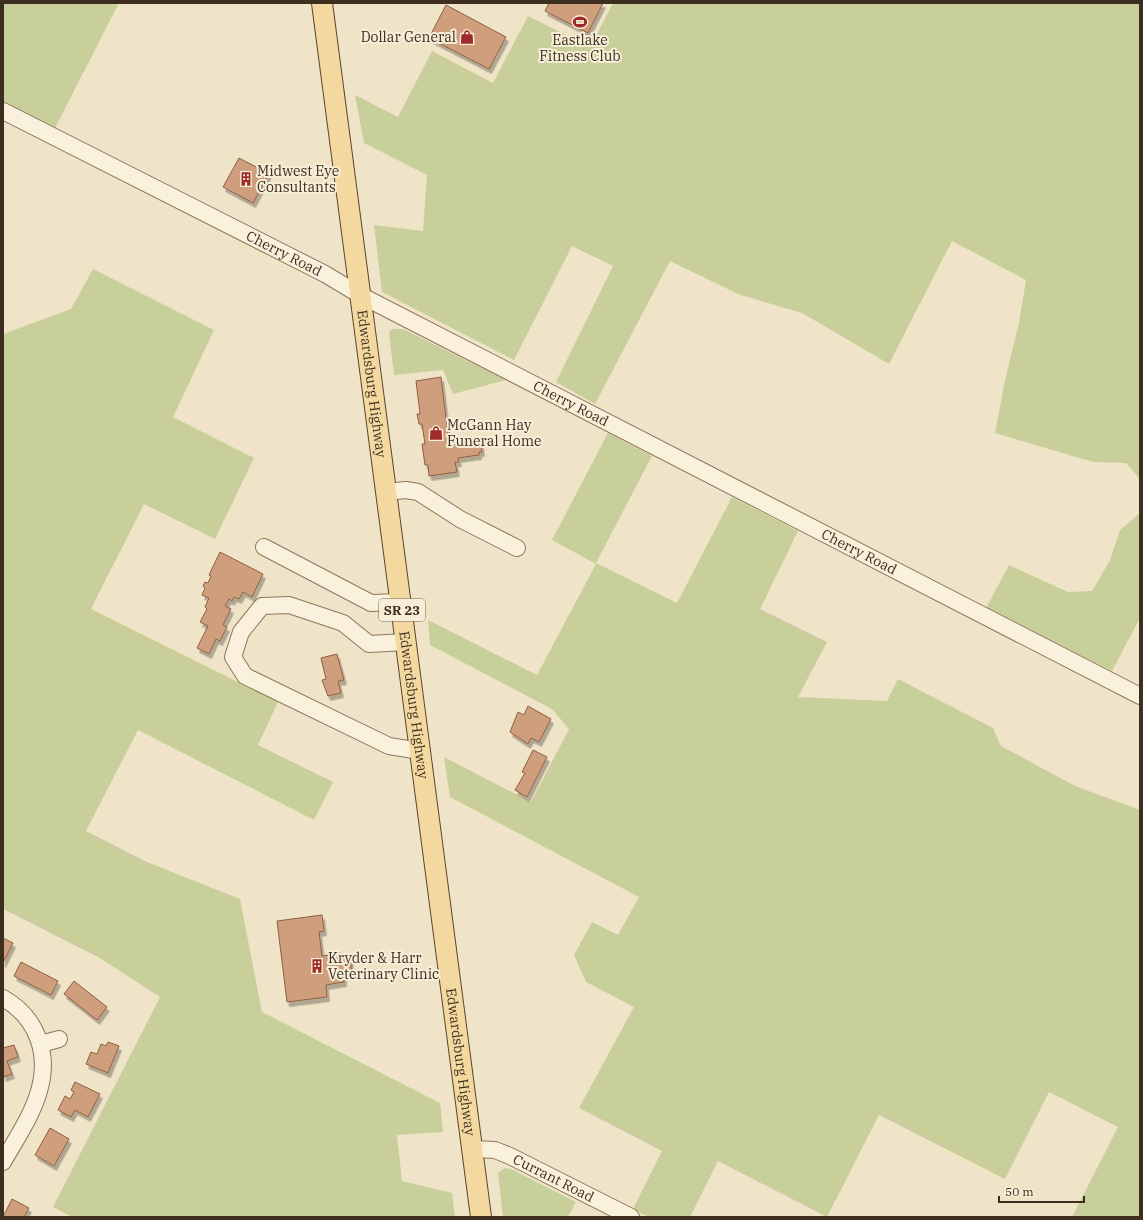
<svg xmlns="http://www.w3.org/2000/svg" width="1143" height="1220" font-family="'IBM Plex Serif',serif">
<defs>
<filter id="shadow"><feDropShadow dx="2.5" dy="4.5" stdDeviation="0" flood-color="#0004"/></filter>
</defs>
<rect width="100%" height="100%" fill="#f0e4c8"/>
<path fill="#c9cf9b" d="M3,3H119L54,130L3,103Z
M613,3H1140V479L1126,463L1093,462L995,433L1005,380L1019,323L1026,280L952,241L889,364L802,313L738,294L670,261L595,404L556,382L613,266L572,246L514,360L382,292L374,225L423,231L427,175L364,143L355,95L398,117L432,51L493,83L528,16L590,47Z
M93,269L214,330L173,417L254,458L215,539L144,504L91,609L278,702L258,745L333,782L314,820L138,730L86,831L147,862L240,899L262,1012L440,1103L443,1132L397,1135L402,1181L452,1193L455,1217H72L53,1207L160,997L98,957L3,909V334L71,309Z
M392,329H403L506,380L453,394L443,370L394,375L389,333Z
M608,433L652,456L596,563L677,603L732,497L798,531L760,609L827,642L798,697L887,701L898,679L993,728L1001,746L1075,786L1140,810V1217H1072L1118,1127L1049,1092L1005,1179L879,1115L827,1217L718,1161L690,1217H649L633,1209L662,1151L579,1108L634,1007L586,982L574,955L592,922L618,935L639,897L450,797L444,757L531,802L569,729L552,709L430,645L428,620L537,675L596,564L552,540Z
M1140,513V618L1112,671L986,608L1009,565L1068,592L1092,591L1110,560L1120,530Z
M505,1168L511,1169L576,1202L568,1217H503L498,1173Z"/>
<path fill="#cf9f7d" stroke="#8d5f41" filter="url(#shadow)" d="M549,3H603L588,33L545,11Z
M446,5L506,37L489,69L429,38Z
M239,158L262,170L263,168L270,171L253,203L223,187Z
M441,377L449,443L454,442L455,444L477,441L478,445L481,444L482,452H479V455L458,458L459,462H455L457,472L429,476L428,465H425L422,444H425L422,424H419L417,414H420L416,381Z
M220,552L263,574L252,597L243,592L239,599L234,597L232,601L229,599L225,606L231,609L223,625L227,627L220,641L216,639L209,654L197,648L208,626L200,622L207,609L205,607L209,598L202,595L205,588L203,586L205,582L208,583L211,576L209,575Z
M337,654L344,680L338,681L341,693L328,696L322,680L326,679L321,658Z
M528,706L551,719L539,742L531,738L528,744L510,732L518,712L524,715Z
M533,750L547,757L527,797L515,790L525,773L522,772Z
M322,915L324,931L319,932L322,956L341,953L342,958L350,957L352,974L344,975V982L326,985L327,997L287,1002L277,921Z
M3,938L13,943L3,963Z
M21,962L58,981L51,995L14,976Z
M74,981L107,1007L97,1020L64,994Z
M108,1042L119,1046L108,1073L86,1064L91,1052L97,1054L101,1044L106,1046Z
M14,1045L18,1057L7,1061L12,1074L3,1077V1048Z
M75,1082L100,1094L88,1117L75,1110L71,1117L58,1110L65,1096L70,1099L74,1092L71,1090Z
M50,1128L69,1139L54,1166L35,1155Z
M12,1199L29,1208L24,1217H3Z"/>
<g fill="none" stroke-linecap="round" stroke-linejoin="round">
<defs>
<g id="minor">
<path id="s1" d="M3,111L325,274L360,295L1140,696"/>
<path d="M386,492L406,490L418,492L460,519L517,548"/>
<path d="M264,547L371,603L401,602"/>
<path d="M406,642L369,644L343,623L289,605L262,606L241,632L233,657L245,676L389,746L420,751"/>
<path d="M3,998C37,1017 50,1054 39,1091C32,1116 16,1139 3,1162"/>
<path d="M41,1044L59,1039"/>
<path id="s2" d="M473,1149L495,1150L510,1156L631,1217"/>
</g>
<g id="major">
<path id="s3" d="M322,3L481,1217"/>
</g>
</defs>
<use href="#minor" stroke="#8d765c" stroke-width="18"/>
<use href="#major" stroke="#5b4430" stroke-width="22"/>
<use href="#minor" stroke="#faf1dc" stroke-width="16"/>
<use href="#major" stroke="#f3d9a0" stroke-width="20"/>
</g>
<defs>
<symbol id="stadium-bare" viewBox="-9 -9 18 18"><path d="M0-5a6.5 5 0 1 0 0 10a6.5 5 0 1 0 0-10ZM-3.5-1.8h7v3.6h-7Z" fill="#9e2a2b" stroke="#f7eed8" stroke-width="2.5" paint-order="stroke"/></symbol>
<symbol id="shop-bare" viewBox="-9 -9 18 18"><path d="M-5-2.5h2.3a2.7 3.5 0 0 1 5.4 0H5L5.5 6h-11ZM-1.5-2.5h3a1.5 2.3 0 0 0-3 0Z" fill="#9e2a2b" stroke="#f7eed8" stroke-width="2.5" paint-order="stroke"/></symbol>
<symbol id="building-bare" viewBox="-9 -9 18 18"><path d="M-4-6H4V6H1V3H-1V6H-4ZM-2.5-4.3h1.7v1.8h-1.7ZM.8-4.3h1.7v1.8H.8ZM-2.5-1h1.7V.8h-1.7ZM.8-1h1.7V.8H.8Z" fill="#9e2a2b" stroke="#f7eed8" stroke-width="2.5" paint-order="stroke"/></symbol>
</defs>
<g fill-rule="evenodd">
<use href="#stadium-bare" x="570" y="12" width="20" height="20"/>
<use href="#shop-bare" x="457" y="27" width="20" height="20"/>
<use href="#building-bare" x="236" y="169" width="20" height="20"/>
<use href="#shop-bare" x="426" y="423" width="20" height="20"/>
<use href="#building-bare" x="307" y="956" width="20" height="20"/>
</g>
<g text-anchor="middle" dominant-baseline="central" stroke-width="4" stroke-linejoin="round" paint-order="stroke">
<rect fill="#f7eed8" stroke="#756857" stroke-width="1" x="379" y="599" width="46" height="22" rx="3"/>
<g font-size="13" font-weight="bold" fill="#3d2e20">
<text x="402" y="610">SR 23</text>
</g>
<g font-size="14" fill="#3d2e20" stroke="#f7eed8" text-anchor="start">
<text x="456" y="37" text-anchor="end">Dollar General</text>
<text x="580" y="40" text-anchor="middle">Eastlake<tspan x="580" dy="16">Fitness Club</tspan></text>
<text x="257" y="171">Midwest Eye<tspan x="257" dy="16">Consultants</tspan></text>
<text x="447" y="425">McGann Hay<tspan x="447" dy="16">Funeral Home</tspan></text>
<text x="328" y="958">Kryder &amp; Harr<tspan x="328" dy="16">Veterinary Clinic</tspan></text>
</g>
<g font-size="14" fill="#3d2e20" stroke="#f7eed8">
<text stroke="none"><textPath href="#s1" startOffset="315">Cherry Road</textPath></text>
<text stroke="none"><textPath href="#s3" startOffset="384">Edwardsburg Highway</textPath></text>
<text stroke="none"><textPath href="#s1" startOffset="639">Cherry Road</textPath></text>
<text stroke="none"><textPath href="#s1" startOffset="963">Cherry Road</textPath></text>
<text stroke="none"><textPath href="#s3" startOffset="708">Edwardsburg Highway</textPath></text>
<text stroke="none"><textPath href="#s3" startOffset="1068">Edwardsburg Highway</textPath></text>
<text stroke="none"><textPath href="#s2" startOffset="87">Currant Road</textPath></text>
</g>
</g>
<rect width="1143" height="1220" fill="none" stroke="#3d2e20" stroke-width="8"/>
<path d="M999 1196v6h85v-6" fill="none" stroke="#3d2e20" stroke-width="2"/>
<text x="1005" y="1196" font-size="12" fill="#3d2e20" stroke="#f7eed8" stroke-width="3" paint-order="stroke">50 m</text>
</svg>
